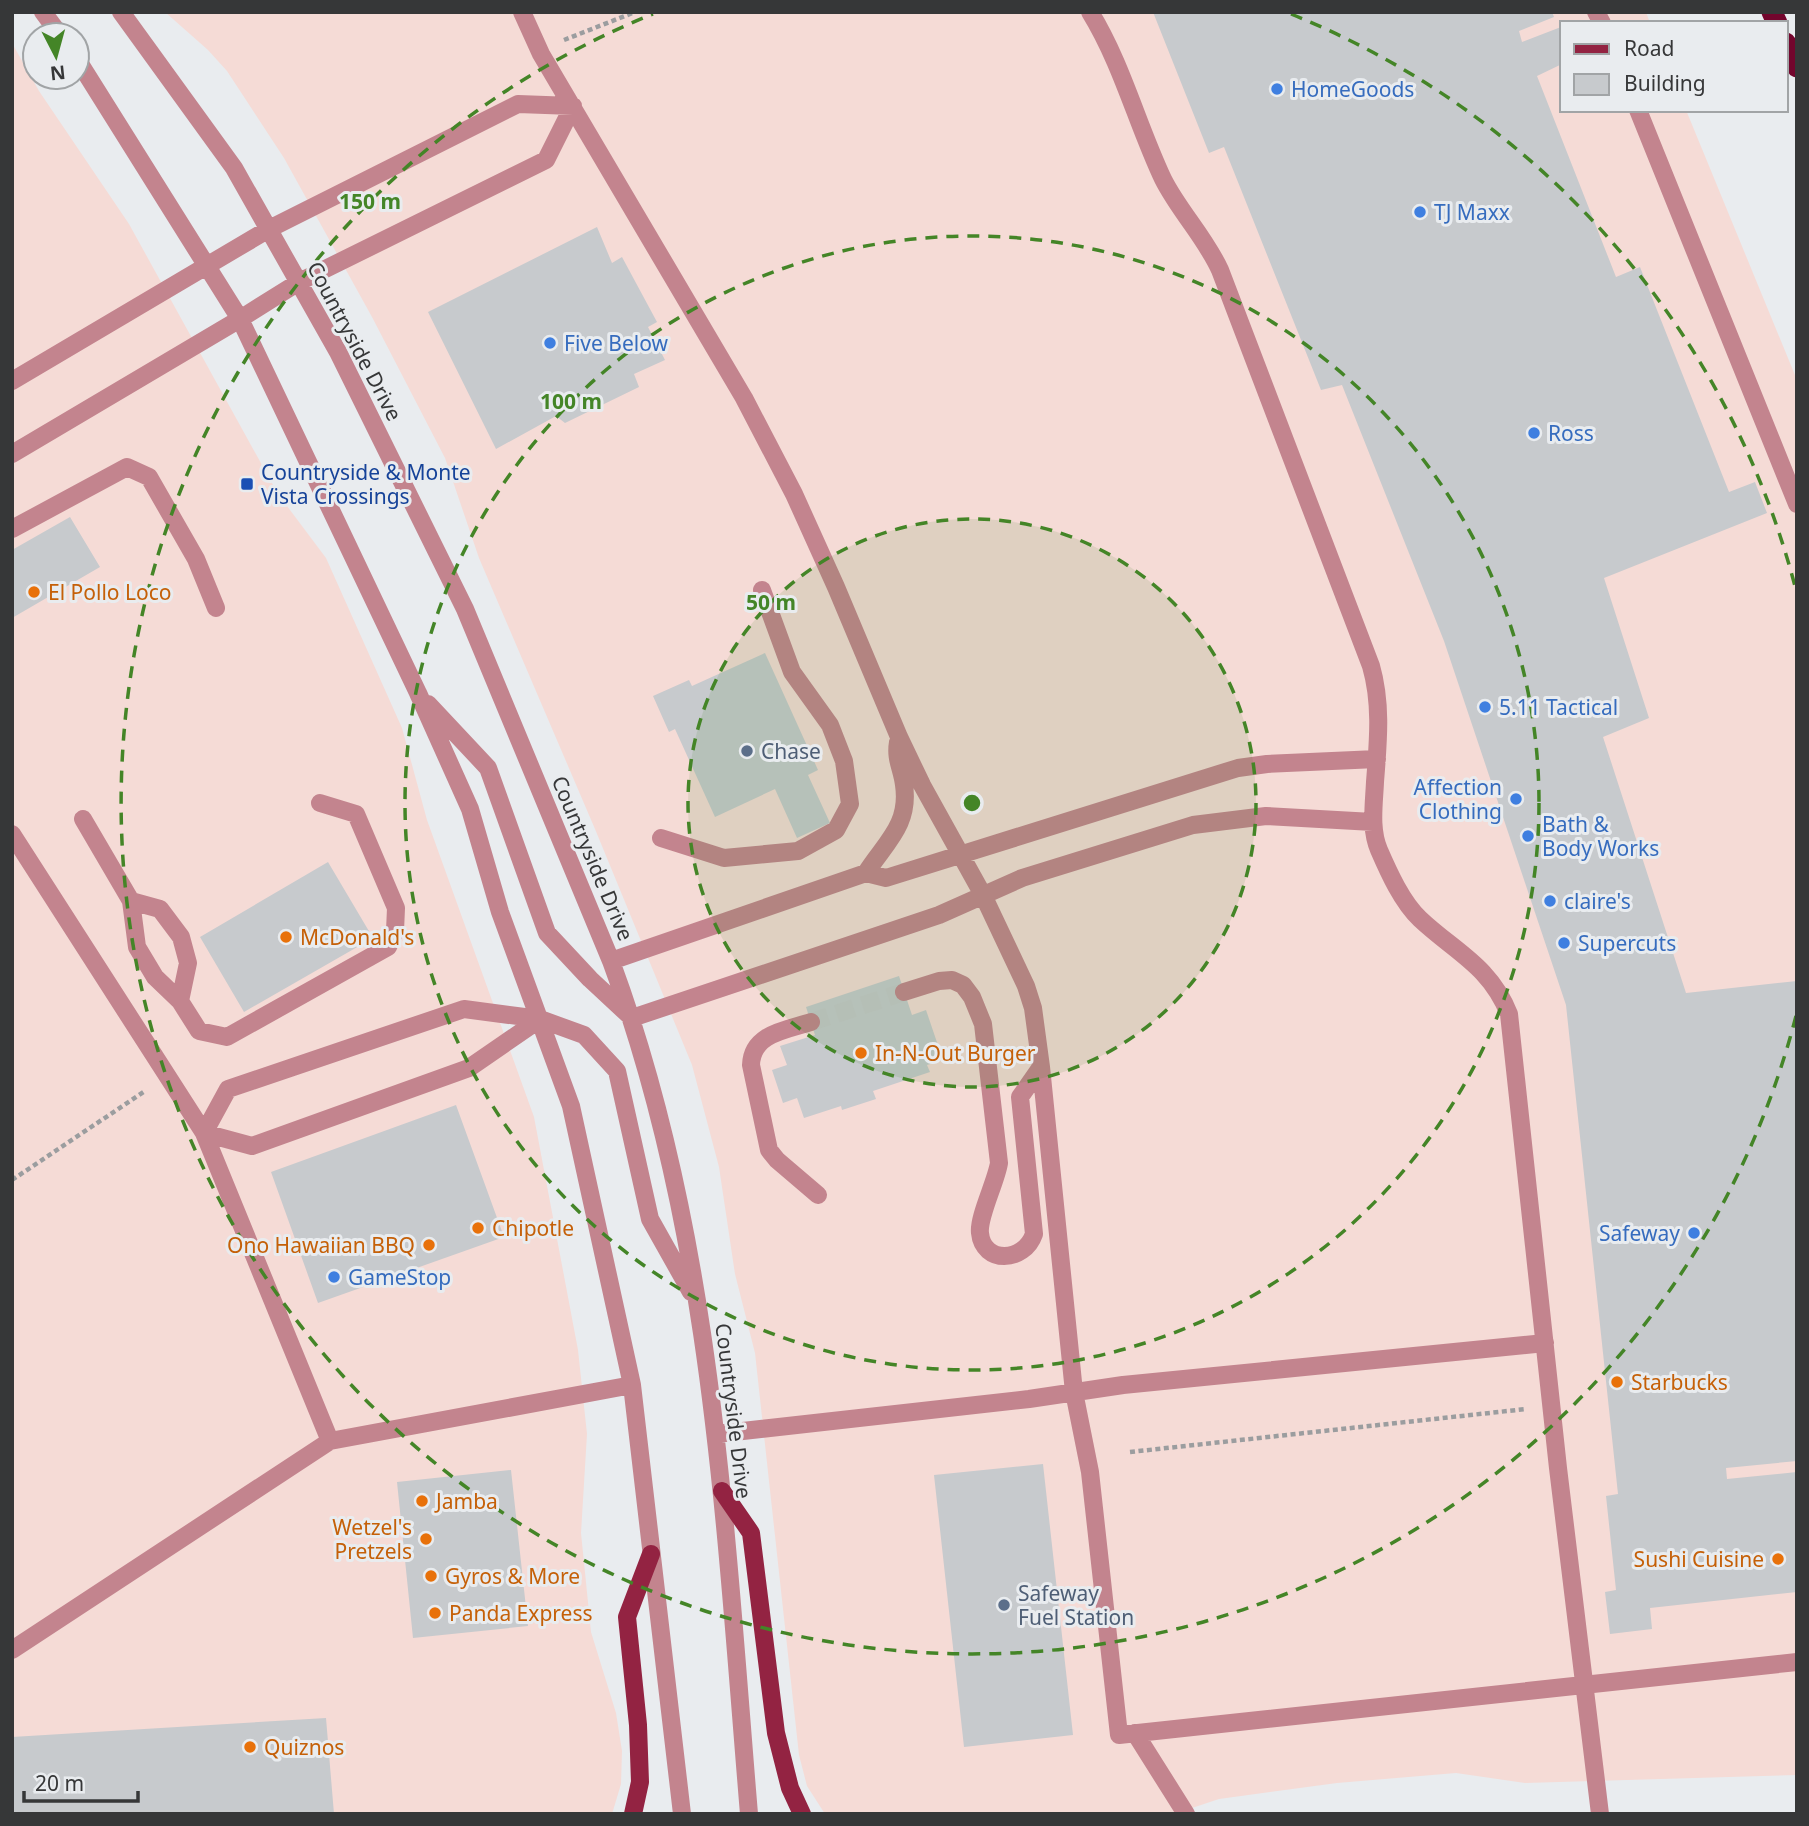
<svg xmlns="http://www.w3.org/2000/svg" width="1809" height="1826" font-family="'Noto Sans',sans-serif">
<rect width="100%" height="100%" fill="#e9ecef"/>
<path fill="#f5dbd6" d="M165,12H1646L1650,23H1562V110H1686L1797,380V1775L1525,1783L1456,1773L1337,1783L1219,1799L1174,1814H825L807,1786L799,1755L755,1353L735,1274L719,1167L692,1065L595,829L479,558L445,458L372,317L284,158L227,71L208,50Z
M12,43L39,91L129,224L278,494L326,558L402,728L427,820L534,1117L578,1350L587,1434L581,1533L591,1632L616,1713L622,1751L621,1784L612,1814H12Z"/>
<path fill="#c7cacd" d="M1153,12H1552L1554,17L1519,31L1522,42L1561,27L1562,31V64L1537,76L1616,277L1640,267L1729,492L1755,482L1767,513L1604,578L1649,718L1603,737L1686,993L1797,981V1461L1726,1468L1727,1479L1797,1472V1592L1650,1608L1652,1629L1610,1634L1605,1592L1616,1590L1606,1496L1618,1494L1566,1005L1444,641L1342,385L1321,390L1224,147L1209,153Z
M597,227L612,263L622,257L657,322L648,327L665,360L634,374L639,387L565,423L556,416L496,449L428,312Z
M70,517L100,567L12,618V550Z
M765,653L818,770L808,775L830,823L797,838L775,789L715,817L675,729L669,732L653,696L689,680L692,686Z
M328,862L373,938L244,1012L200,937Z
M899,976L912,1015L926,1010L943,1060L927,1065L930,1072L873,1091L876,1099L842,1110L841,1106L804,1118L797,1098L783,1103L772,1070L787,1065L780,1046L815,1035L806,1007Z
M456,1105L504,1237L318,1303L271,1172Z
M1043,1464L1073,1735L964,1747L934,1475Z
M511,1470L528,1626L413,1638L397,1482Z
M326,1718L334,1814H12V1737Z"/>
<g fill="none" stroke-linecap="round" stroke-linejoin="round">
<path stroke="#c5c8ca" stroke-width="18" stroke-dasharray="18 9" stroke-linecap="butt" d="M811,1022L904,992"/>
<path stroke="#9b9d9f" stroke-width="4.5" stroke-dasharray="5 3.5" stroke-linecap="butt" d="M564,40L635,12
M12,1180L145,1091
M1130,1452L1526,1409"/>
<path stroke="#c3848e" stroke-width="18" d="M43,12L60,35
M121,12L234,168L338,352L465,609L611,961C712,1234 725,1527 749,1814
M522,12L541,54L744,398L794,494L836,587L899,737L922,785L983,895L1026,986L1033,1008L1041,1067L1074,1392L1090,1472L1119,1735L1797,1662
M1090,12C1122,64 1137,124 1163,179C1179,211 1205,237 1220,270L1371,666C1382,704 1378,743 1375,782C1374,805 1370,829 1379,850C1389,873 1402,902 1420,919C1455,952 1490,966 1509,1014L1558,1468L1600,1814
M1596,12L1602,23
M77,59L240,319L418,693L470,809L500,912L571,1106L632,1385L682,1814
M1638,110L1797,504
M12,381L269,229L518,104L573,106L546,160L299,282L240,319L12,454
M12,529L127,467L149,477L196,559L216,608
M428,704L488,768L547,933L590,979L632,1018L939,915L1022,878L1193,825L1266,816L1373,822
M83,819L131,901L160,909L181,937L188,963L180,1001L199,1031L227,1037L388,947L395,931L396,908L356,814L320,803
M12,834L204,1133L330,1441L632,1385
M661,838L724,858L798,851L836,830L850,804L844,761L830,725L792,672L762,590
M866,873C885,843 910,825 904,785C902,768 895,760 898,742
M131,901L137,947L155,977L180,1001
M611,961L866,873L886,878L1238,768L1267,764L1377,759
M904,992L939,981L952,980L963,985L972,997L983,1024L999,1163C996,1182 978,1217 980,1233C983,1264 1024,1263 1034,1234L1020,1097L1041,1067
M540,1019L469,1068L252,1146L204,1133L228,1089L464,1009L540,1019L584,1035L617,1071L650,1219L691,1292
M811,1022C787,1030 752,1033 751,1065L769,1150L777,1160L818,1195
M716,1434L1029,1399L1123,1385L1545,1343
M12,1650L330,1441
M1135,1733L1186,1814"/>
<path stroke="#932342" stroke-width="18" d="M722,1491L751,1533L776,1733L790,1788L802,1814
M633,1814L640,1782L638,1725L627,1617L651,1554"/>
<path stroke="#73052d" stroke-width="21" d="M1772,12L1777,23
M1786,43L1797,67"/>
</g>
<circle cx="972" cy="803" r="284" fill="#448527" fill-opacity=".12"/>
<g fill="none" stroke="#448527" stroke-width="3.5" stroke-dasharray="12 9">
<circle cx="972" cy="803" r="284"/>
<circle cx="972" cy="803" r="567"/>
<path d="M1796 1016A851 851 0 1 1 653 14M1291 14A851 851 0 0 1 1796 590"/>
</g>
<g fill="#3f7fe0" stroke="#e9ecef" stroke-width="2.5">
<circle cx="1277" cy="89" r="7"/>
<circle cx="1420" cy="212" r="7"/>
<circle cx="550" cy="343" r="7"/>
<circle cx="1534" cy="433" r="7"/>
<circle cx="1485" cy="707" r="7"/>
<circle cx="1516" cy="799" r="7"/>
<circle cx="1528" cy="836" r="7"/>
<circle cx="1550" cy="901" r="7"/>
<circle cx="1564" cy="943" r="7"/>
<circle cx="1694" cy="1233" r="7"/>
<circle cx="334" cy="1277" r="7"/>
</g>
<rect fill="#1a4fb4" stroke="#e9ecef" stroke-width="2.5" x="240" y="477" width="14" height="14" rx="3.5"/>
<g fill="#e8710a" stroke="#e9ecef" stroke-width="2.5">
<circle cx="34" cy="592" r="7"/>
<circle cx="286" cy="937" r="7"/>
<circle cx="861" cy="1053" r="7"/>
<circle cx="478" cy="1228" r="7"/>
<circle cx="429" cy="1245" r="7"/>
<circle cx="1617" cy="1382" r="7"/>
<circle cx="422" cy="1501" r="7"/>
<circle cx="426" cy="1539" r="7"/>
<circle cx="1778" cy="1559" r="7"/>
<circle cx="431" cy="1576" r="7"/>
<circle cx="435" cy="1613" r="7"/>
<circle cx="250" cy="1747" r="7"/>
</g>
<g fill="#5c6f8a" stroke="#e9ecef" stroke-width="2.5">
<circle cx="747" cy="751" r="7"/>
<circle cx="1004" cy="1605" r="7"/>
</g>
<g text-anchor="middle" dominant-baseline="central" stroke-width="6" stroke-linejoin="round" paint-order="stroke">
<g font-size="21" fill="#366cbe" stroke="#e9ecef" text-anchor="start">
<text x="1291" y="89">HomeGoods</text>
<text x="1434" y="212">TJ Maxx</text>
<text x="564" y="343">Five Below</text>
<text x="1548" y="433">Ross</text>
<text x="1499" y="707">5.11 Tactical</text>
<text x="1502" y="787" text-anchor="end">Affection<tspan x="1502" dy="24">Clothing</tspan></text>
<text x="1542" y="824">Bath &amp;<tspan x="1542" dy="24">Body Works</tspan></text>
<text x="1564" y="901">claire's</text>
<text x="1578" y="943">Supercuts</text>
<text x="1680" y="1233" text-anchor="end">Safeway</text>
<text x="348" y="1277">GameStop</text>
</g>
<g font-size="21" fill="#363738" stroke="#e9ecef">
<text transform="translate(355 341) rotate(62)">Countryside Drive</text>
<text transform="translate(593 858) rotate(67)">Countryside Drive</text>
<text transform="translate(734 1411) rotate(83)">Countryside Drive</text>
</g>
<g font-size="21" fill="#164399" stroke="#e9ecef" text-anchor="start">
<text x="261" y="472">Countryside &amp; Monte<tspan x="261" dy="24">Vista Crossings</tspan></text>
</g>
<g font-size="21" fill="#c56008" stroke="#e9ecef" text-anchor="start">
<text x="48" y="592">El Pollo Loco</text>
<text x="300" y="937">McDonald's</text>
<text x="875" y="1053">In-N-Out Burger</text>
<text x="492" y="1228">Chipotle</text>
<text x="415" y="1245" text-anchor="end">Ono Hawaiian BBQ</text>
<text x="1631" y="1382">Starbucks</text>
<text x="436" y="1501">Jamba</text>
<text x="412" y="1527" text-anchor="end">Wetzel's<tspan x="412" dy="24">Pretzels</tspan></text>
<text x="1764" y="1559" text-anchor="end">Sushi Cuisine</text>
<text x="445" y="1576">Gyros &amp; More</text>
<text x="449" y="1613">Panda Express</text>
<text x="264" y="1747">Quiznos</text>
</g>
<g font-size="21" fill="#4e5e75" stroke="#e9ecef" text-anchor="start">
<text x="761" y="751">Chase</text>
<text x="1018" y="1593">Safeway<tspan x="1018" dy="24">Fuel Station</tspan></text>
</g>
</g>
<circle cx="972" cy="803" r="10" fill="#448527" stroke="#e9ecef" stroke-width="3.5"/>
<g font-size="21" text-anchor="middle" font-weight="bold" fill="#448527" stroke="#e9ecef" stroke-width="6" stroke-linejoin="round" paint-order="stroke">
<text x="370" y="209">150 m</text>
<text x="571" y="409">100 m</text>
<text x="771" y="610">50 m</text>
</g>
<rect width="1809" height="1826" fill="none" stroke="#363738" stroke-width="28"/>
<rect x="1560" y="21" width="228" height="91" fill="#e9ecef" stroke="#a1a4a6" stroke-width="2"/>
<rect x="1574" y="44" width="35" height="10" fill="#932342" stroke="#a1a4a6" stroke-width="2"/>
<text x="1624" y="56" font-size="21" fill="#363738">Road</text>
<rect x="1574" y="74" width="35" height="21" fill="#c7cacd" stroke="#a1a4a6" stroke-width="2"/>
<text x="1624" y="91" font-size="21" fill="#363738">Building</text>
<g transform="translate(56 56) rotate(174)"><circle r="33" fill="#e9ecef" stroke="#a1a4a6" stroke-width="2"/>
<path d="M0-5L12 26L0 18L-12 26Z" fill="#448527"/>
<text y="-10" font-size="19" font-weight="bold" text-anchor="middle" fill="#363738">N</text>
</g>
<path d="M24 1791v10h114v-10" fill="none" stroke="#363738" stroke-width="3.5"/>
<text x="35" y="1791" font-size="21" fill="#363738" stroke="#e9ecef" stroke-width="5" paint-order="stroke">20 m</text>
</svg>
